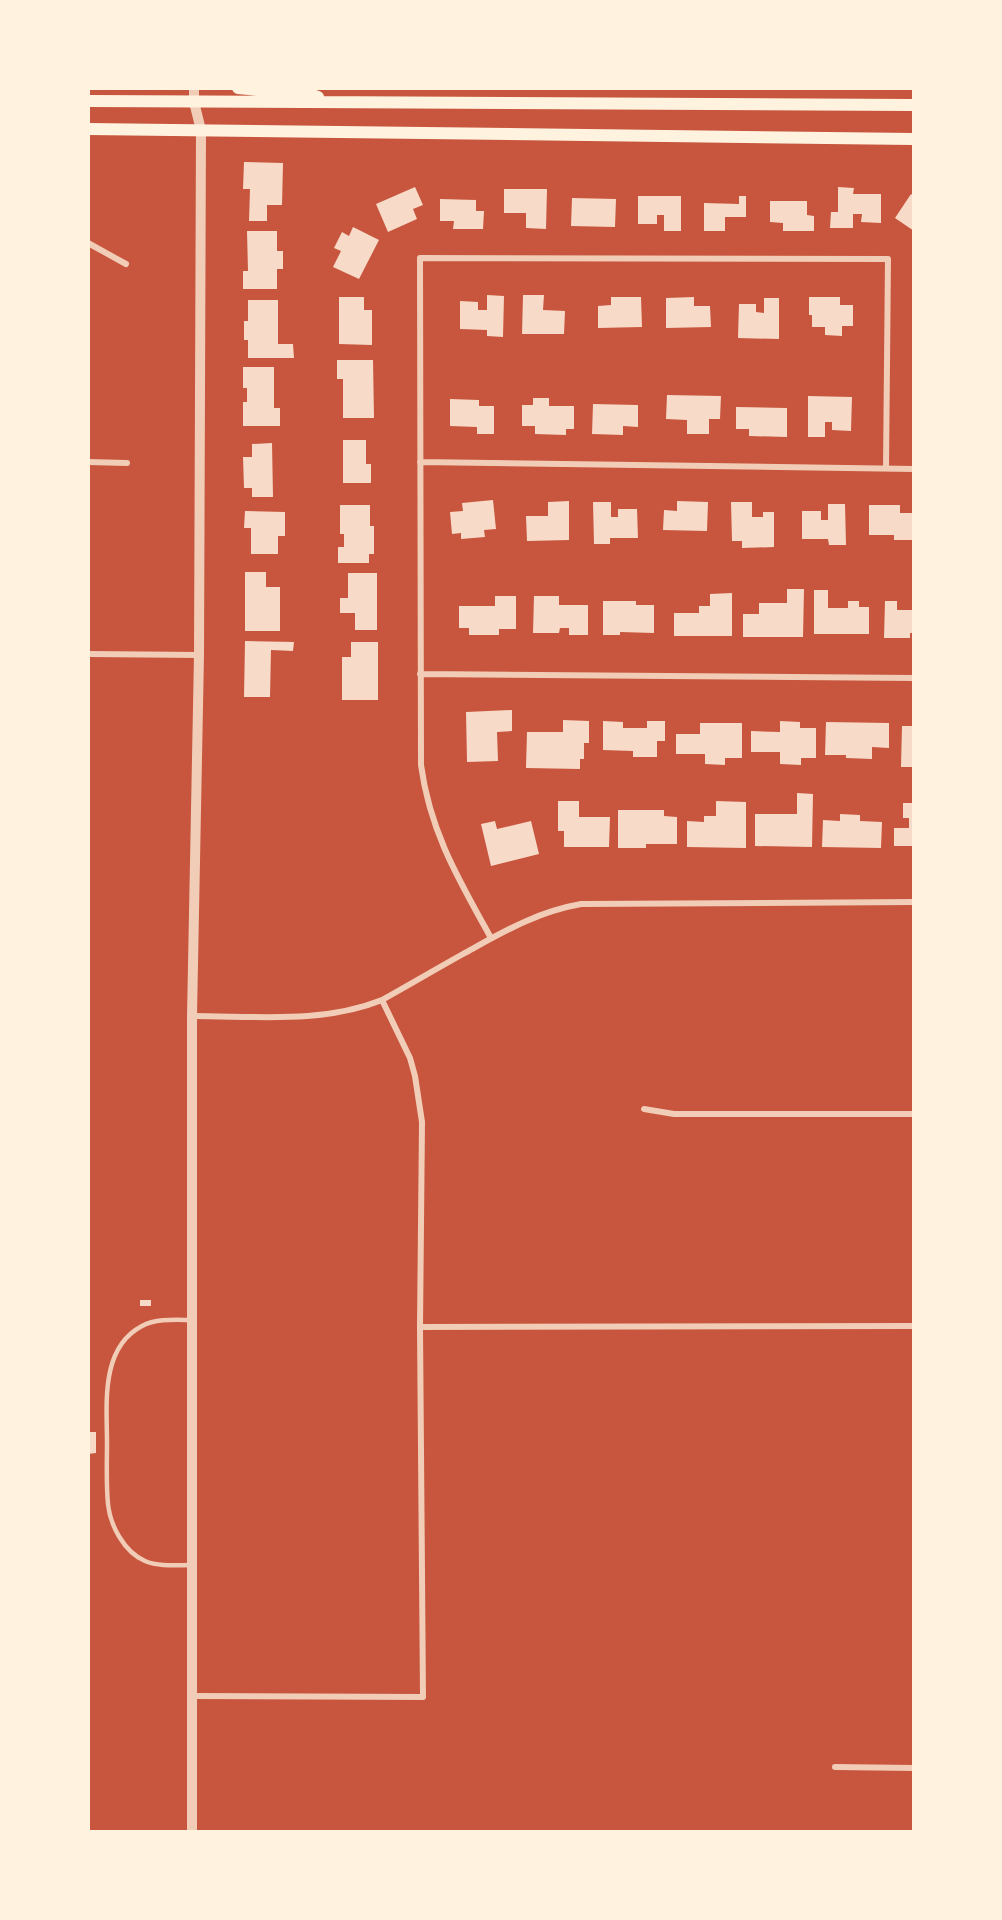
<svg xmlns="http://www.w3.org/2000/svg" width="1002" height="1920" font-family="Roboto,sans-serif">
<rect width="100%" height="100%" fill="#c8553d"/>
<path fill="#f7dbc8" d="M244,162L283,163L282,205H267V221H249L250,189H243Z
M415,187L423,205L413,209L417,219L388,232L376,204Z
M838,187L854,188L853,194H881V223L861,222L862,214H853V228H830L831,212H838Z
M504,189H547L546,229L526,228V213H504Z
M911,194L914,196V231L895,218Z
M638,196H681V231H664V215H657V224H638Z
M739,196H746V217H725V231H704V203L739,204Z
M572,198L616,199L615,227L571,226Z
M440,199L476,200V211H484L483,229H453L454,221H440Z
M770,201H807V215L814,216V231H783V223L770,222Z
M353,227L379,240L359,279L333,267L341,251L334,248L342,232L349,236Z
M247,231H277V251H283V269H277V289H243V271H248Z
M487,295L504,296L503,337L487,336V330L460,329V301L478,302V310H487Z
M523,295H544L543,310L565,311L564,334H522Z
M339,297H364V310H372V345L339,344Z
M611,297H641L642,327L598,328V306L611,305Z
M694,297V306H710L711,327L666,328V298Z
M809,297H840V305H853V326H842V336L825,335V327H812V315H809Z
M764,298H779V339L738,338L739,304H756V312L764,313Z
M248,300H278V344H293L294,358H248V340H244V321H248Z
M337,360H373L374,418H343V379H337Z
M243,367H274V408H280V426H243V402H247V388H243Z
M667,395L721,396L720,419H709V434H687V420L666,419Z
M808,396L852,397L851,431L832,430V422H825V437H808Z
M533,398H549V406H574V429H566V435L535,434V426H522V405H533Z
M450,399L479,400V406H494V434H477V427L450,426Z
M593,404L638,405V427L623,426V435L592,434Z
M736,407L787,408V437L749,436V429H736Z
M343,440H366V464H371V483H343Z
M272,443L273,497H252V488H244L243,457H252V444Z
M493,500L496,529L484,530L485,537L461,539V533L452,534L450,512L463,511L462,503Z
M569,501V540L527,541L526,516H548V502Z
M677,501L708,502L707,531L663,530L664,510L677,511Z
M593,502H611V517H618V509H637L638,538H610V544H594Z
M731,502H752V517H763V512H774V547L742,548V541H732Z
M828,504H845L846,545H829L828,539H802V511H821V520H828Z
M340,505H370V526H374V554H369V563H338V547H344V534H340Z
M869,505H900V513H913V540H894V535H869Z
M245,511L285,512V536H278V554H251V528H244Z
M245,572H266V587H280V631H245Z
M348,573H377V630H355V613H340V598H348Z
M787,589H804L803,637H743V614H759V603H787Z
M814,590H828V608H848V601H859V607H869V634H814Z
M732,593V636H674V613H699V606H710V594Z
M495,596H516V629H499V635H469V628H459V606H495Z
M534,596H559V605H588V635H569V628H560L559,633H533Z
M603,601H636V605H654V633L620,632V635H603Z
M885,601H897V610H914V633H910V638H884Z
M245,641L294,642L293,651L271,650L270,697H244Z
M351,642H378V700H342V657H351Z
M512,710V731L497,732L498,761L467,762L466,712Z
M563,720L589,721V743H584V759H580V769L526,768L527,732H563Z
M603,721L623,722V728H647V721H665V741H657V757H633V751L603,750Z
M780,721L800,722V728H816V758H801V765L780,764V752H751V731L780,732Z
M826,722L889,723V748L872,747V759L846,758V755H825Z
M700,723H742V758H725V765L705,764V754H676V734H700Z
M902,726H914V767H901Z
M797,793L813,794L812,847L755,846V814H797Z
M558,801H579V817H610L609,847H564V831H558Z
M716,801L746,802V848L687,847V821L704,822V816H716Z
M903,803H914V846H894V828H909V818H903Z
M618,810H664V816L677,817V844H646V848H618Z
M840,814L860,815V821L882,822L881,848L822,847L823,820L840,821Z
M495,821L497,829L531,821L539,854L491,866L481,824Z
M140,1300H151V1306H140Z
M88,1432H96V1453L88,1454Z"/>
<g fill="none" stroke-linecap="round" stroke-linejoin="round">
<path stroke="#f1ccb7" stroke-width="4.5" d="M192,1565C177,1565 159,1567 145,1561C124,1552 110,1525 108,1504C106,1484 107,1463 107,1443C107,1404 100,1348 142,1326C157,1318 177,1320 192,1320"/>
<path stroke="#f1ccb7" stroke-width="6" d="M88,243L126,264
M88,462L127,463
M420,462L914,469
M88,654L199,655
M420,674L914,678
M491,938C459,880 430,832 421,765L420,258L888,259L886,468
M192,1016C256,1016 322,1024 382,1000C409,985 436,969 463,954C503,932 536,912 581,904L914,902
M644,1109L674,1114H914
M420,1327L914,1326
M192,1696L423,1697L420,1327L422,1122L415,1076L410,1058L382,1000
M835,1767L914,1768"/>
<path stroke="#f1ccb7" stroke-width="10" d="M192,1832V1016L199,655L201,130L194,102V88"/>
<path stroke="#fff3e0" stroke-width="12" d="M238,88L312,95L318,97
M88,101L914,105
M88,129L914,139"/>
</g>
<rect width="1002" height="1920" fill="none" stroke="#fff3e0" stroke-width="180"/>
</svg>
